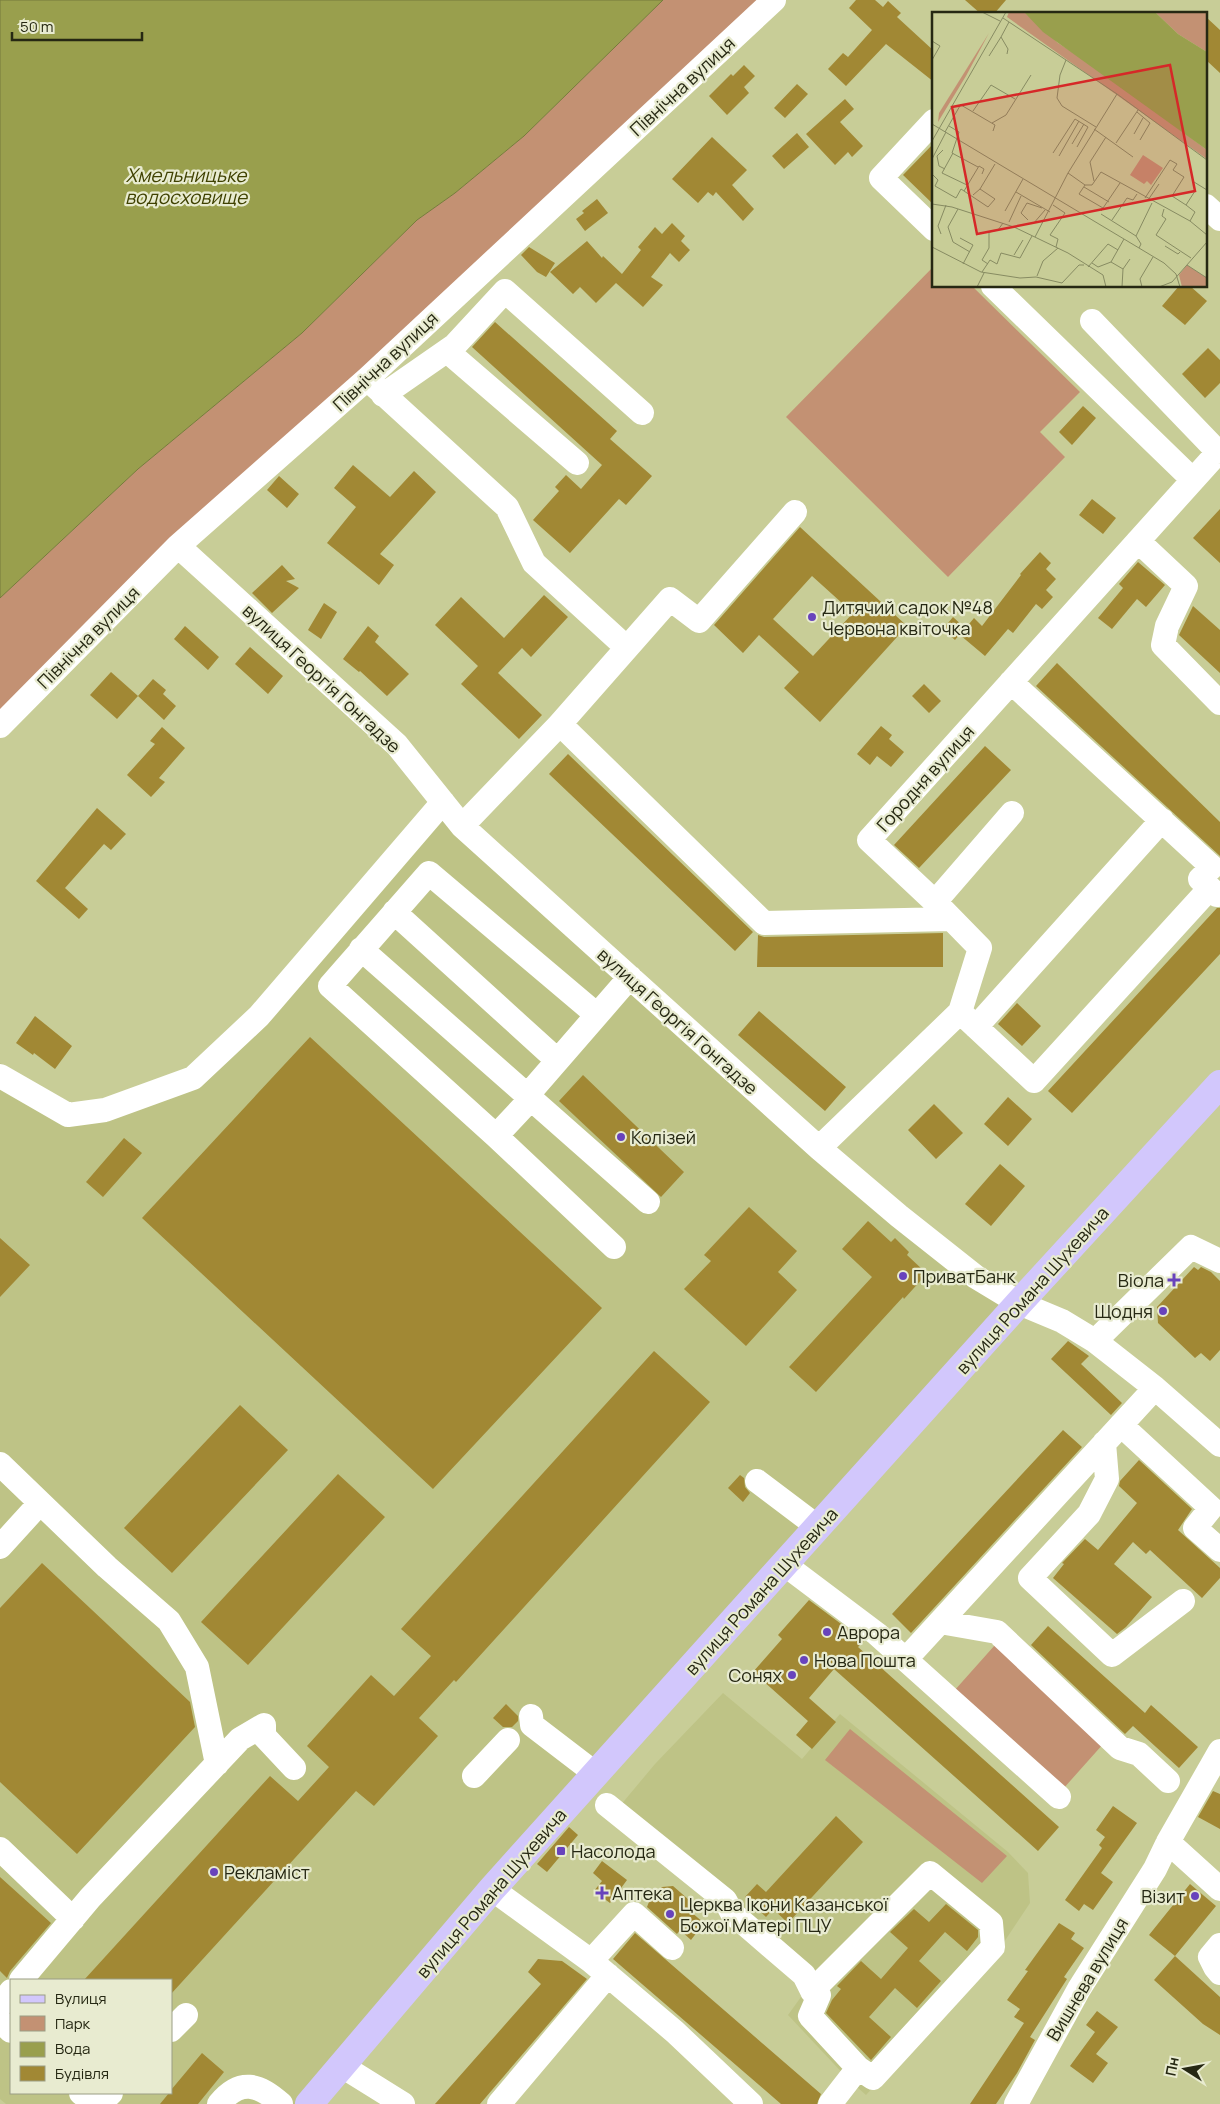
<svg xmlns="http://www.w3.org/2000/svg" width="1220" height="2104" font-family="Manrope,sans-serif">
<rect width="100%" height="100%" fill="#c8cd97"/>
<path fill="#bec386" fill-rule="evenodd" d="M431,800L1006,1304L298,2104H6L0,2099V1063L70,1103L102,1099L187,1068L251,1008ZM11,1980H171V2093H11Z
M723,1693L802,1759L840,1714L1008,1852L1028,1873L1030,1903L996,1954L866,2095L849,2080L788,2015L806,1990L720,1910L609,1819L655,1764Z"/>
<path fill="#c39173" d="M663,0H760L0,714V598L138,469L302,333L417,220L455,193L524,136Z
M934,266V286H972L1080,392L1040,432L1065,457L948,577L786,417Z
M995,1645L1104,1743L1063,1789L954,1691Z
M850,1729L1007,1856L982,1883L825,1760Z"/>
<path fill="#999f4d" stroke="#767b3c" d="M0,0H663L524,136L455,193L417,220L302,333L138,469L0,598Z"/>
<path fill="#a18834" fill-rule="evenodd" d="M856,0H875L883,7L888,1L901,13L897,17L934,51V82L886,44L846,86L828,69L843,53L848,57L872,30L849,8Z
M965,0H1006L994,14H981Z
M1206,17L1220,30V73L1206,60Z
M744,65L755,76L744,87L749,93L727,115L709,96L731,74L733,76Z
M797,84L808,94L785,118L774,108Z
M845,99L854,109L840,122L863,146L852,157L848,152L835,165L806,134Z
M797,133L809,147L784,169L772,156Z
M712,137L747,170L732,185L754,209L743,221L716,192L713,196L708,192L698,203L672,179Z
M934,143V205L903,175Z
M597,199L608,213L585,231L576,219L584,213L582,211Z
M672,223L685,236L681,241L690,250L679,262L670,253L651,277L663,285L643,307L616,283L596,303L580,287L573,294L550,272L587,241L602,258L603,256L622,274L641,250L638,247L655,227L662,234Z
M529,247L555,263L546,277L537,272L521,255Z
M1179,286H1190L1207,301L1185,325L1162,306Z
M495,322L617,431L610,439L652,476L626,505L619,499L570,553L533,520L559,491L555,487L566,475L581,489L602,465L472,347Z
M1208,348L1220,360V383L1205,398L1182,374Z
M1083,406L1096,418L1072,445L1059,432Z
M353,465L390,497L414,471L436,492L380,554L394,565L379,585L327,543L356,507L334,488Z
M279,476L299,494L287,508L267,490Z
M1092,499L1116,518L1103,534L1079,515Z
M1220,509V563L1193,538Z
M800,527L907,626L820,722L784,688L799,672L759,635L743,653L714,625ZM812,576L853,613L813,656L773,619Z
M1040,552L1051,563L1046,569L1056,579L1046,590L1053,597L1042,609L1036,604L1013,633L1008,629L985,656L960,635L974,618L982,626L1021,575L1020,574Z
M1138,562L1165,585L1146,607L1137,599L1112,629L1098,618L1123,588L1119,584Z
M282,565L295,579L286,581L299,588L272,613L252,593Z
M544,595L568,617L531,657L522,648L498,673L542,715L519,739L461,684L478,666L435,625L461,597L504,638Z
M324,603L337,612L321,639L308,630Z
M1193,606L1220,630V673L1179,635Z
M953,617L965,628L955,640L943,629Z
M185,626L219,657L208,670L174,639Z
M368,626L379,636L375,642L409,674L387,696L360,671L359,672L343,659Z
M250,647L283,676L268,694L235,664Z
M1057,663L1220,822V856L1036,686Z
M111,672L138,696L117,719L90,695Z
M153,679L166,690L163,694L176,706L164,720L138,696Z
M924,684L941,701L929,713L912,696Z
M881,726L892,735L889,739L904,752L891,767L877,756L870,765L857,754Z
M162,727L185,748L159,778L165,782L151,797L127,775L155,744L150,741Z
M985,746L1011,770L919,868L894,845Z
M568,754L753,932L735,951L549,774Z
M97,808L126,834L111,850L104,844L65,888L88,909L79,919L36,881Z
M1217,908H1220V954L1072,1113L1048,1091Z
M943,933V967H757L758,935L764,937Z
M1017,1003L1041,1026L1022,1046L998,1024Z
M759,1011L846,1087L825,1111L738,1035Z
M35,1016L72,1046L55,1069L34,1053L33,1055L16,1043Z
M310,1037L602,1308L433,1489L142,1218Z
M583,1075L684,1172L661,1197L559,1101Z
M1008,1097L1032,1119L1008,1146L984,1124Z
M934,1104L963,1133L936,1159L908,1130Z
M124,1138L142,1153L103,1197L86,1182Z
M1000,1164L1025,1186L991,1226L965,1204Z
M749,1207L797,1251L778,1272L797,1290L746,1346L684,1289L711,1261L704,1255Z
M868,1221L891,1242L895,1238L909,1252L907,1255L924,1271L920,1276L923,1278L904,1299L903,1297L816,1392L789,1367L872,1277L842,1249Z
M0,1238L30,1265L0,1297Z
M1194,1267L1198,1270L1201,1267L1211,1272L1220,1281V1350L1210,1361L1201,1353L1195,1358L1158,1323L1157,1307Z
M1068,1341L1089,1356L1081,1364L1122,1403L1111,1415L1051,1359Z
M654,1351L710,1402L456,1682L454,1680L419,1718L438,1736L374,1806L356,1791L171,1994V1980H84L270,1776L298,1801L329,1767L307,1746L371,1675L394,1696L431,1656L401,1629Z
M240,1405L288,1450L172,1573L124,1528Z
M1063,1430L1082,1447L911,1633L892,1614Z
M1139,1460L1192,1509L1178,1530L1220,1568V1578L1202,1598L1150,1550L1146,1554L1133,1542L1114,1564L1152,1597L1126,1627L1117,1634L1053,1578L1064,1564L1062,1563L1085,1539L1098,1550L1137,1503L1119,1486L1120,1481Z
M338,1474L385,1517L248,1665L201,1622Z
M740,1475L744,1478L745,1487L750,1493L743,1502L728,1488Z
M42,1563L190,1702L195,1727L77,1854L0,1782V1608Z
M809,1600L864,1641L858,1647L1059,1827L1038,1851L834,1669L809,1698L836,1722L812,1749L796,1735L808,1721L753,1672L782,1639L778,1635Z
M1048,1626L1145,1713L1151,1705L1198,1747L1179,1768L1133,1726L1125,1734L1031,1645Z
M506,1704L518,1716V1721L512,1727H503L493,1718Z
M1213,1791L1220,1794V1829L1198,1817Z
M1113,1806L1137,1823L1101,1873L1113,1882L1093,1910L1084,1904L1079,1911L1065,1900L1102,1848L1099,1845L1105,1837L1096,1830Z
M836,1816L863,1842L788,1923L773,1909L766,1917L745,1897L757,1884L766,1892Z
M569,1827L578,1835L547,1872L537,1864Z
M602,1861L627,1880L610,1903L594,1891L602,1881L593,1873Z
M0,1877L51,1923L10,1971L7,1978L0,1971Z
M1190,1884L1216,1906L1175,1956L1149,1935Z
M673,1886L696,1906L691,1912L704,1923L691,1940L680,1930L677,1934L647,1907L652,1894L662,1887Z
M946,1904L978,1930V1937L967,1951L945,1932L919,1961L941,1981L917,2008L895,1988L869,2017L891,2037L871,2060L826,2013L832,2000L841,1989L837,1986L861,1961L881,1979L908,1948L890,1932L914,1909L929,1922Z
M1059,1923L1075,1933L1071,1939L1084,1948L1064,1977L1067,1979L1030,2037L1035,2040L1017,2073L996,2104H970L1024,2023L1014,2017L1020,2009L1007,2000L1028,1971L1025,1970Z
M635,1933L821,2094L817,2104H781L613,1959Z
M1175,1956L1220,1997V2035L1203,2024L1154,1980Z
M538,1959L562,1961L587,1979L480,2104H435L541,1984L528,1972Z
M1097,2011L1118,2027L1096,2054L1108,2063L1093,2083L1070,2066L1095,2032L1086,2025Z
M202,2053L224,2072L198,2104H160L169,2093H171V2090Z"/>
<g fill="none" stroke-linecap="round" stroke-linejoin="round">
<path stroke="#fff" stroke-width="24" d="M934,121L881,178L934,229
M1206,206L1220,219
M993,286L1193,480
M1092,321L1218,452
M447,351L577,463
M367,379L507,507L534,563L627,648
M383,395L455,345L505,291L642,413
M1138,541L1186,586L1167,626L1163,645L1220,703
M178,546L397,745L462,826L819,1148L899,1216L976,1277L1019,1303L1062,1321L1095,1341L1155,1388L1220,1445
M1011,682L1212,867L1200,879L1217,895
M560,724L764,923L951,919
M0,726L178,546L367,379L774,0
M462,826L560,724L670,599L699,621L795,512
M935,902L1012,813
M394,912L557,1060
M361,949L648,1202
M960,1012L1034,1081L1210,888
M597,1015L429,873L330,986L496,1136L614,1247
M976,1027L1162,820
M0,1076L68,1115L105,1110L193,1078L259,1016L443,802
M496,1136L525,1105L532,1090L630,977
M819,1148L960,1012L980,948L935,902L869,840L1220,450
M1095,1341L1191,1247L1220,1261
M1121,1425L1211,1508L1195,1528L1220,1550
M1104,1443L1107,1479L1089,1514L1030,1578L1112,1655L1183,1601
M0,1464L107,1567L169,1621L197,1667L217,1764
M757,1481L818,1527
M0,1547L40,1503
M784,1564L877,1634L1059,1797
M940,1622L997,1632L1120,1748L1139,1754L1168,1781
M906,1659L1155,1388
M531,1716L532,1725L596,1774
M474,1776L508,1740
M607,1805L725,1900L732,1913L804,1975L812,1991
M1168,1842L1220,1889
M0,1849L73,1919
M930,1873L991,1923L993,1947L873,2078L858,2068L810,2016L819,1995L812,1991Z
M492,1889L591,1961
M1220,1945L1210,1957L1215,1967L1220,1973
M672,1948L634,1914L591,1961L675,2032L751,2104
M21,1980L90,1898L240,1739L264,1725V1736L294,1768
M0,2006L11,1991
M0,2021L11,2031
M171,2030L186,2015
M342,2066L403,2104
M81,2093L95,2104
M100,2104L111,2093
M219,2104C240,2078 259,2084 281,2104
M499,2104L608,1975
M830,2104L858,2068
M1016,2104L1079,1989L1155,1869L1168,1842L1220,1751"/>
<path stroke="#d2c7fc" stroke-width="28" d="M309,2104L492,1889L1019,1303L1220,1084"/>
</g>
<g fill="#6843bc" stroke="#e8ebd0" stroke-width="2">
<circle cx="812" cy="617" r="5"/>
<circle cx="621" cy="1137" r="5"/>
<circle cx="903" cy="1276" r="5"/>
<path d="M1171.5 1272.5h5v5h5v5h-5v5h-5v-5h-5v-5h5z"/>
<circle cx="1163" cy="1311" r="5"/>
<circle cx="827" cy="1632" r="5"/>
<circle cx="804" cy="1660" r="5"/>
<circle cx="792" cy="1675" r="5"/>
<rect x="556" y="1846" width="10" height="10" rx="2.5"/>
<circle cx="214" cy="1872" r="5"/>
<path d="M599.5 1885.5h5v5h5v5h-5v5h-5v-5h-5v-5h5z"/>
<circle cx="1195" cy="1896" r="5"/>
<circle cx="670" cy="1914" r="5"/>
</g>
<g text-anchor="middle" dominant-baseline="central" stroke-width="4.5" stroke-linejoin="round" paint-order="stroke">
<g font-size="18" fill="#262813" stroke="#e8ebd0">
<text transform="translate(682 86) rotate(-43)">Північна вулиця</text>
<text transform="translate(385 361) rotate(-43)">Північна вулиця</text>
<text transform="translate(88 637) rotate(-45)">Північна вулиця</text>
<text transform="translate(322 678) rotate(43)">вулиця Георгія Гонгадзе</text>
<text transform="translate(925 778) rotate(-48)">Городня вулиця</text>
<text transform="translate(678 1021) rotate(42)">вулиця Георгія Гонгадзе</text>
<text transform="translate(1032 1290) rotate(-48)">вулиця Романа Шухевича</text>
<text transform="translate(761 1591) rotate(-48)">вулиця Романа Шухевича</text>
<text transform="translate(491 1893) rotate(-49)">вулиця Романа Шухевича</text>
<text transform="translate(1087 1979) rotate(-59)">Вишнева вулиця</text>
</g>
<g font-size="18" fill="#262813" stroke="#e8ebd0" text-anchor="start">
<text x="822" y="607">Дитячий садок №48<tspan x="822" dy="21">Червона квіточка</tspan></text>
<text x="631" y="1137">Колізей</text>
<text x="913" y="1276">ПриватБанк</text>
<text x="1164" y="1280" text-anchor="end">Віола</text>
<text x="1153" y="1311" text-anchor="end">Щодня</text>
<text x="837" y="1632">Аврора</text>
<text x="814" y="1660">Нова Пошта</text>
<text x="782" y="1675" text-anchor="end">Сонях</text>
<text x="571" y="1851">Насолода</text>
<text x="224" y="1872">Рекламіст</text>
<text x="612" y="1893">Аптека</text>
<text x="1185" y="1896" text-anchor="end">Візит</text>
<text x="680" y="1904">Церква Ікони Казанської<tspan x="680" dy="21">Божої Матері ПЦУ</tspan></text>
</g>
<g font-size="19" font-style="italic" fill="#3f4100" stroke="#e8ebd0">
<text x="186" y="175">Хмельницьке<tspan x="186" dy="22">водосховище</tspan></text>
</g>
</g>
<g transform="translate(932 12)">
<rect width="275" height="275" fill="#c8cd97"/>
<path d="M77,0H92L126,31L166,57L275,138V147L75,5ZM223,0H275V40L246,22ZM57,21L34,64L6,110L7,101ZM211,143L231,156L219,173L215,169L212,172L198,163ZM255,253L275,266V275H250L247,263Z" fill="#c39173"/>
<path d="M92,0H223L246,22L275,40V138L111,20Z" fill="#999f4d"/>
<path fill="none" stroke="#878b62" stroke-width="1" d="M50,0L68,9M71,6L185,82L275,148M0,29L8,34L0,48M75,42L76,37L69,25L77,10M57,44L69,25M134,48L128,63L125,86L130,94L164,115M29,93L63,113L61,119M41,99L59,73L83,87M205,100L218,111L208,128M60,111L74,103L99,63M0,112L232,251L244,262L248,275M17,114L27,120L20,141L46,155M162,117L201,145M13,120L29,92M202,122L211,106M0,129L74,0M184,131L206,98M140,132L152,112M11,138L5,144L7,154L13,157M21,141L10,161L35,173M121,141L143,107L156,115L145,135M127,144L147,109M0,147L14,120M136,161L153,173H160L169,160L258,209L275,223M0,162L6,168L3,174L24,186L29,177L56,195L63,187L48,177L41,183M162,169L158,150L174,125M262,170L275,178M153,173L147,182L171,196M152,175L177,190M48,177L63,152M32,179L47,154L52,157L50,162M84,180L118,200M213,186L238,148L245,152L241,158L252,165L240,184L254,193M216,188L227,172M0,192L20,195L82,215L136,241L171,263L174,275M121,193L133,201L118,223L126,227L124,235M26,197L16,215L21,230L38,240M232,197L230,204L234,207L224,223L259,246M73,199L91,167M169,199L188,171M169,202L204,224L209,232L207,236M96,208L89,201L95,191L110,196M180,208L195,186L201,188L205,182M258,209L263,200L254,193L263,179M77,210L89,184M101,212L113,198M9,222L6,214L14,193M204,224L220,191M103,225L136,161L185,82M28,226L41,233L31,252M233,234L246,242L248,240M0,235L49,260L88,266L104,265L130,271L147,253H152M82,243L91,228M179,250L191,257L198,247M160,251L166,255L179,250L192,227M56,252L50,248L57,236V220L66,218L71,211M255,253L275,266M156,255L176,232L186,238M50,260L58,248L65,252L69,241L88,246L100,224M105,264L111,249L126,236M45,275L52,261M190,275L191,257M210,275L208,267L221,245M227,275L240,270L275,230"/>
<path fill="#d62828" fill-opacity="0.15" stroke="#d62828" stroke-width="2.5" d="M238,53L263,179L45,222L20,95Z"/>
<rect width="275" height="275" fill="none" stroke="#262813" stroke-width="2.5"/>
</g>
<rect x="10" y="1979" width="162" height="115" fill="#e8ebd0" stroke="#9a9d84"/>
<rect x="20" y="1995" width="25" height="8" fill="#d2c7fc" stroke="#9a9d84"/>
<text x="55" y="2004" font-size="15" fill="#262813">Вулиця</text>
<rect x="20" y="2016" width="25" height="15" fill="#c39173" stroke="#9a9d84"/>
<text x="55" y="2029" font-size="15" fill="#262813">Парк</text>
<rect x="20" y="2042" width="25" height="15" fill="#999f4d" stroke="#9a9d84"/>
<text x="55" y="2054" font-size="15" fill="#262813">Вода</text>
<rect x="20" y="2066" width="25" height="15" fill="#a18834" stroke="#9a9d84"/>
<text x="55" y="2079" font-size="15" fill="#262813">Будівля</text>
<g transform="translate(1185 2069) rotate(281)" stroke="#e8ebd0" stroke-width="4" paint-order="stroke">
<path d="M0-4L9 19L0 12L-9 19Z" fill="#262813"/>
<text y="-8" font-size="14" font-weight="bold" text-anchor="middle" fill="#262813">Пн</text>
</g>
<path d="M12 32v8h130v-8" fill="none" stroke="#262813" stroke-width="2.5"/>
<text x="20" y="32" font-size="15" fill="#262813" stroke="#e8ebd0" stroke-width="4" paint-order="stroke">50 m</text>
</svg>
